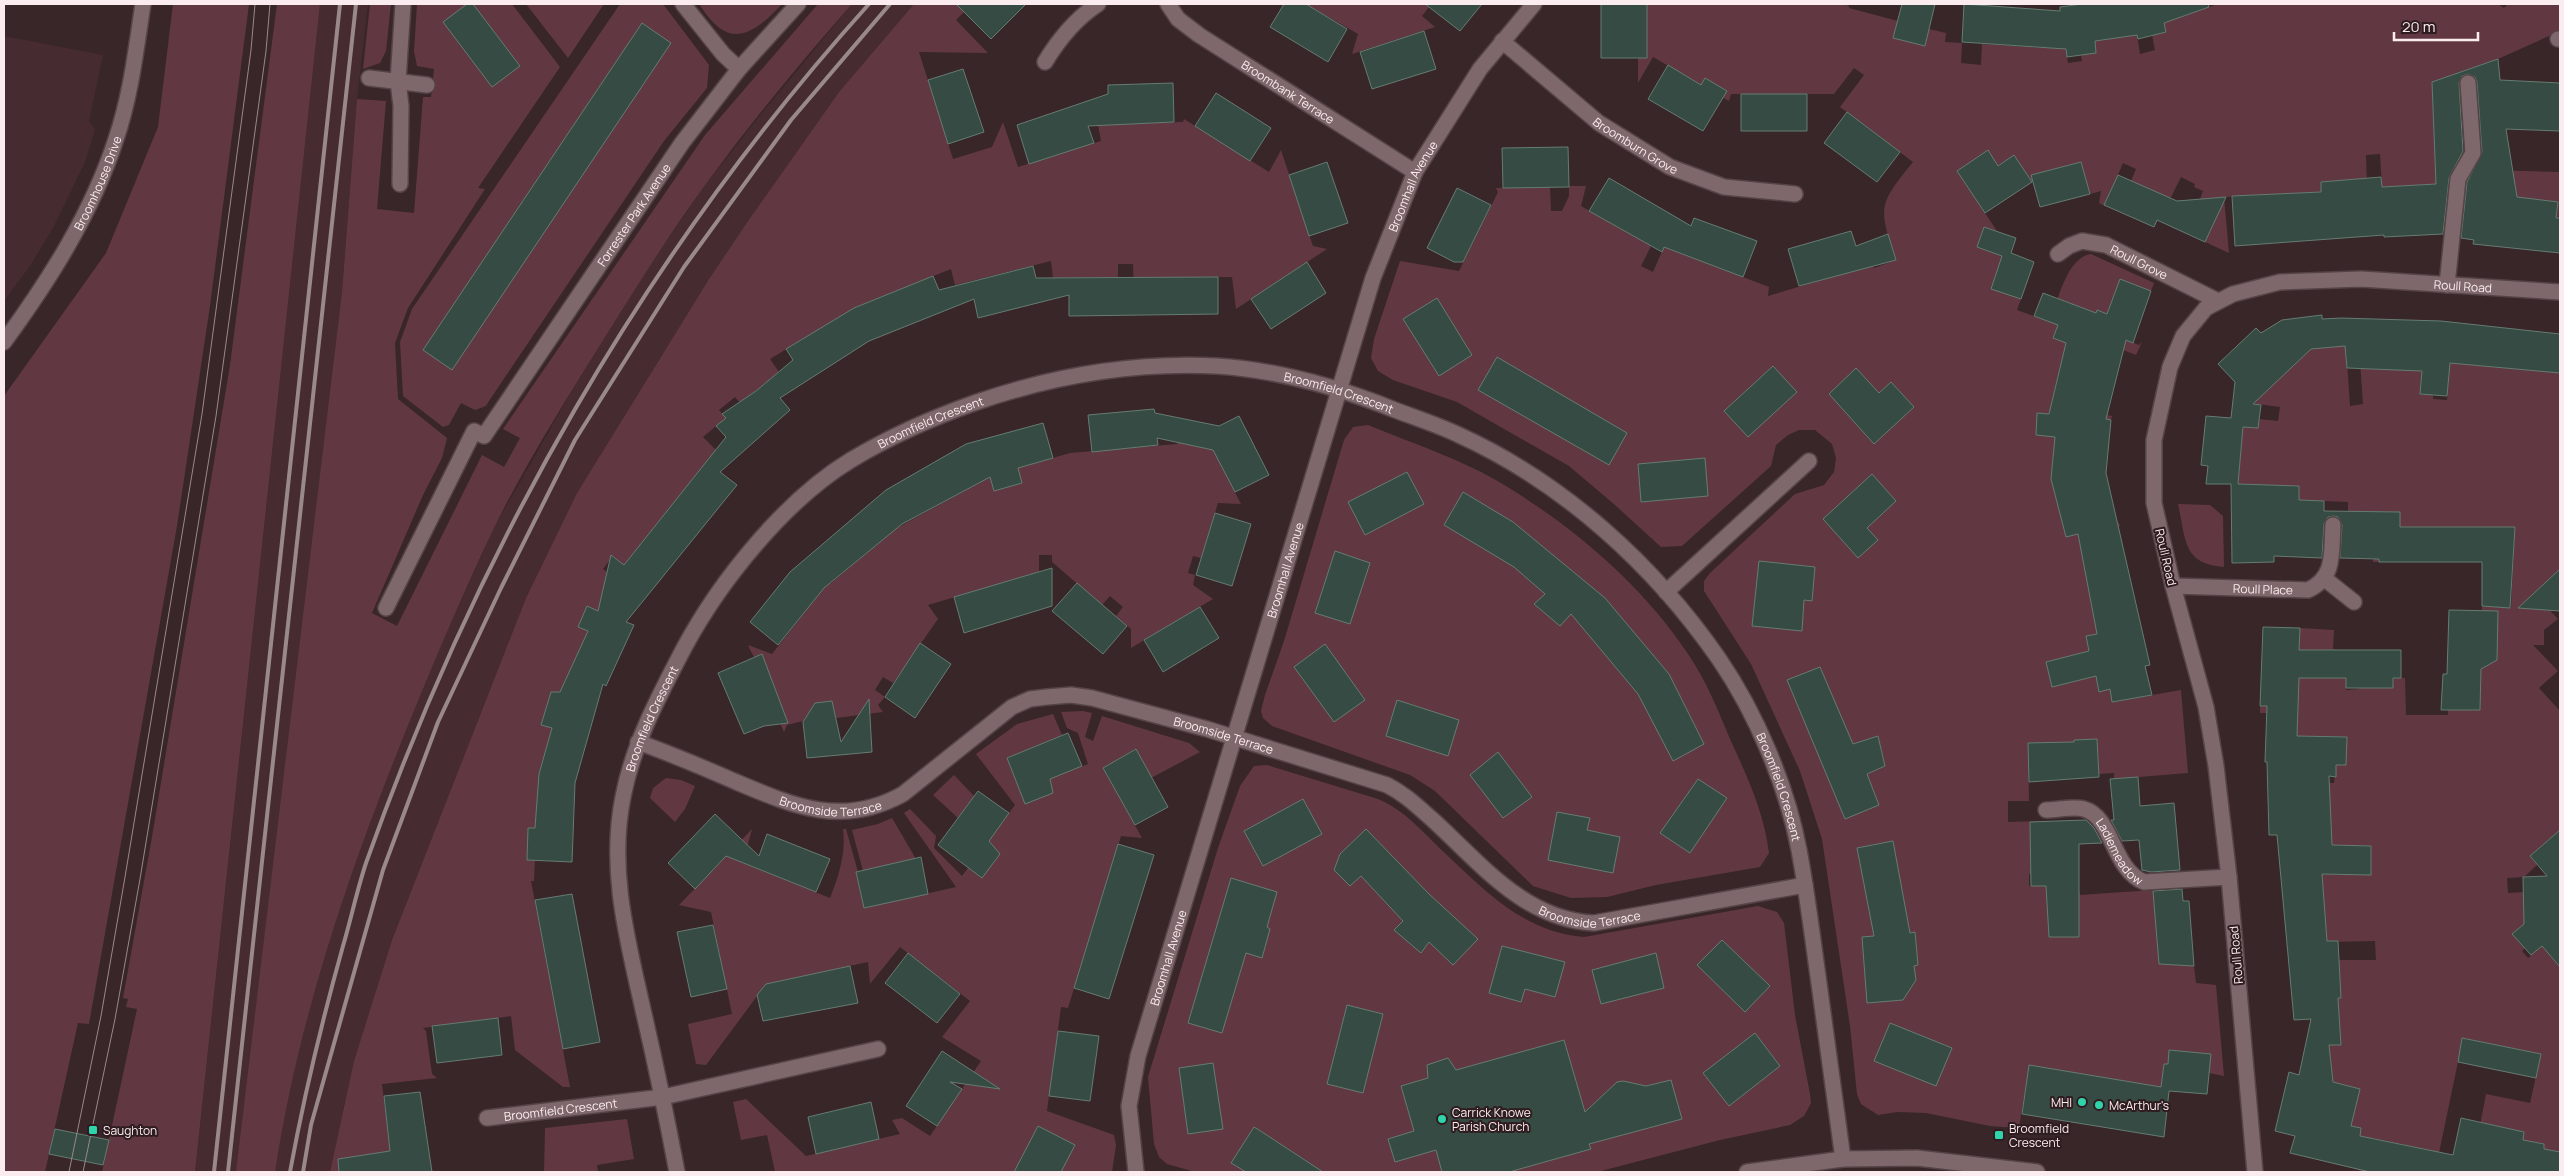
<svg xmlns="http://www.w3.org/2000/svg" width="2564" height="1176" font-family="Manrope,sans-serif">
<rect width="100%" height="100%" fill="#392629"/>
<path fill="#462b30" d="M320,4H368L357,99L342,292L282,796L433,662L495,526L574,387L651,263L706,184L757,119L852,4H914L839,92L748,221L709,279L577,493L526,598L392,940L354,1061L330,1172H195Z
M4,36L103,55L89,121L95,130L85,162L53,228L30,266L4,301Z"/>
<path fill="#613841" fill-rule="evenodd" d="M173,4H249L210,306L177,526L89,1024L78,1023L45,1172H4V396L106,253L158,127Z
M277,4H320L195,1172H102L137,1009L126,1007L128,999L123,998L152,837L230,365Z
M370,4H391L386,51L380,63L363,69Z
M417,4H512L560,67L478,188L485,189L408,308L395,343L398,399L447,438L442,458L423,495L372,613L397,626L482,455L504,467L520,438L503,429L705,135L818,4H852C801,62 751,122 706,184C667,237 632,294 597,350C561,408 524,467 494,528C459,602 427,677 397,753C343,888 297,1028 275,1172H236L342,292L357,99L386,101L377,209L414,213L423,97H431L434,69L417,66L414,51Z
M526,4H604L568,58Z
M620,4H663L709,65L707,88L664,141L489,401L486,406L475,410L461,403L449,425L443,427L403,396L400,342L412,309Z
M699,4H782C766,21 740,48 716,25C709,19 704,11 699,4Z
M914,4H957L964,12L956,20L988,53L919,52L953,159L992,147L1003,122L1018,167L1101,141L1098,125L1183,122L1184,119L1269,172L1281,150L1313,246L1327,249L1236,309L1232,277L1150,278L1134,291L1133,264H1118V277L1053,278L1051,261L955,285L951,269L856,307L770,359L779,372L741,404L735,397L719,410L726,418L703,437L716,450L624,565L613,556L603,569L614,578L598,611L578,627L588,631L561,697L550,695L541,725L552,728L539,773L536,828H528L527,860H535L534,881H531L570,1087H563L515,1050L511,1016L423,1028L426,1031L432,1074L437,1078L382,1084L390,1151L373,1154L375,1172H330L354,1061L392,940L526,598L577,493L709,279L748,221L839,92Z
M1306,4H1425L1429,7L1422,16L1435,27L1352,54L1358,34Z
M1647,4H1844L1849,6V8L1898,21L1893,38L1929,29L1946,33L1945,42L1962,43L1961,63L1981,65L1982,44L2045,48L2065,45L2068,63L2082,61L2081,55L2096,53L2095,41L2098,40L2137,35L2140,54L2155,50L2152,35L2166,32L2164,23L2218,4H2498L2504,8L2508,4H2560V31L2498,59L2432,82L2438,194L2436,230L2433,184L2382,187L2380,154L2366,155L2367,187L2356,188L2355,179L2321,182L2322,192L2224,197L2229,253L2205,242L2209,203L2200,199L2203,191L2194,187L2195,184L2181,177L2161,218L2131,181L2136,169L2123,163L2105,206L2099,203L2101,191L2090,194L2081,162L2044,172L2032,182L2014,155L1998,166L1987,151L1957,171L1997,231L1984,227L1977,247L2002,256L1991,289L2021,299L2017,310L2050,322C2057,302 2067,257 2091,254L2154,283L2151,291L2120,279L2107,314L2097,310L2091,326L2139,345L2142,342L2136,355L2058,325L2053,338L2089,352L2082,381L2058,375L2052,402L2080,410L2083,402L2109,408L2107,415L2112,416L2111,420L2037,413L2036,435L2070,438L2069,450L2054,449L2052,471L2066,536L2119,523L2120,526L2079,539L2082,553L2099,592L2089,594L2100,633L2086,637L2089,651L2046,662L2052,687L2096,676L2099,691L2110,689L2112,702L2181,690L2188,773L2114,779V773L2099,774L2097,739L2074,740V744L2028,743L2029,801H2008V822L2044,821L2045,852H2030V868L2046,873L2029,874V886H2046V891L2079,890L2080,895L2153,890L2159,964L2194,966L2196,983L2216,985L2224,1076L2164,1064L2162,1081L2166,1090L2029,1066L2019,1128L1990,1126L1926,1113L1897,1112L1878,1115L1861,1104L1857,1094L1850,1026L1822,839L1800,771L1751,664L1704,591V581L1710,573L1795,494L1824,485L1834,472L1836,458L1832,444L1815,430H1799L1788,435L1776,445L1771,466L1682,546L1661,547L1615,505L1569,466L1457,402L1393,380L1378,371L1371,358L1374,339L1400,261L1459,271L1498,192L1496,188L1550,187L1551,211H1562L1569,196V186H1586L1581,206L1651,246L1641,266L1653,272L1664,247L1769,287L1768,296L1872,265L1874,268L1896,260C1878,207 1878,205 1913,162L1840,107L1864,75L1854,68L1834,94H1731L1729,101L1653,57L1638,83V55H1647V31L1638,30L1647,25ZM1891,382L1914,407L1902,418ZM1797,565L1810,566L1809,575L1814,576L1812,601L1794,597ZM1878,736L1885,766L1866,775L1853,744ZM1915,932L1918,965L1901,967L1898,934Z
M2489,170L2560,172V218H2557L2558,202L2535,199L2498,211L2463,207C2465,182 2461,172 2489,170Z
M2337,318H2344L2350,406L2363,404L2360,361H2373V369L2387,370L2388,362L2422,363L2420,394L2433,395V399L2447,400L2450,363L2560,373V571L2541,601L2558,619L2544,630V645H2533L2558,671L2539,688L2560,711V830L2530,856L2537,865L2524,877L2507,878L2508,893L2524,892V919H2548L2535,938L2523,925L2513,934L2525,948L2522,951L2528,958L2542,946L2560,967V1152L2544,1149V1144L2530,1141L2523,1172H2516L2524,1132L2508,1129L2477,1141L2486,1094L2530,1103L2541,1054L2463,1038L2435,1172H2426L2430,1150L2372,1138L2365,1172L2352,1168L2361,1128L2351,1126L2360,1089L2333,1082L2329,1045L2341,1044L2340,1027L2310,1029V1019L2327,999L2341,998L2290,960H2376L2375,941L2327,942L2322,874L2371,875V846L2300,844L2313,783H2334L2336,765L2347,737L2297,736V718L2267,716V713H2260V706L2297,707L2300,628L2334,630L2333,649L2338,650V677L2346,678V690L2359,689V678L2380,688H2392L2393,678H2405L2406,715H2448V710H2480L2481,660H2497V644H2481L2482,606L2511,608L2515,527H2400L2399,512H2379V562H2373L2374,511H2348V502L2299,500V486L2238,485L2243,427L2258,428L2259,419L2278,421L2280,407L2234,401L2279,351L2339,346Z
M1200,424L1241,504L1218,503L1201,558L1193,556L1188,573L1195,575L1193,585L1213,599L1131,648V629L1116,616L1123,607L1110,596L1102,605L1052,562V555H1039V572L928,605L938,619L893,683L883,677L875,690L885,697L878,705L883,712L836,718L832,701L815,703L803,721L787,725L784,732L769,698L777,694C771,676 755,663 748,645L772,654L828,583L830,584L897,528L979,483L978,480L990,477L994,491L1022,483L1018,468L1070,453L1177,444Z
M1368,425C1414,444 1464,460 1506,486C1576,529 1643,586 1688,654C1706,680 1718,710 1730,739C1747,776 1764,812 1769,853L1760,867L1656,885L1607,897L1571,898L1533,886L1435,791L1410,775L1272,726L1263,718L1261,711L1265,695L1284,641L1344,440L1353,427Z
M2178,504L2210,505L2223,516L2224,567C2182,564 2186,539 2178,504Z
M1083,711L1092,713L1085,737L1093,741L1102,716L1189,743L1200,752L1151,778L1135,749L1103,768L1142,838L1121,836L1068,1008L1061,1007L1047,1111L1114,1135L1116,1145L1112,1172H775L767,1135L741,1140L733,1102L746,1099L806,1156L900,1134L892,1120L902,1118L930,1136L981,1061L942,1037L970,1001L900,947L870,984L868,962L766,984L706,1065L696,1064L688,1024L732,1014L711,912L679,905L752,829L743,863L830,898C839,875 846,854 843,829H846L858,872L856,873L864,908L956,887L904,813L910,809L936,836L934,848L962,876L1015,805L976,754L1017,724L1053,714L1062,735L1007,758L1020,791L1052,793L1050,779L1088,764L1078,733L1067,728L1061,712Z
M1267,765L1378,799C1408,812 1425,835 1449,857C1489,895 1526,932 1584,937L1758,906L1777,912L1784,923L1795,1015L1810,1094L1811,1103L1804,1116L1790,1125L1720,1140L1597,1172H1195L1167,1164L1159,1157L1154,1144L1148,1077L1218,848L1240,786L1254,766Z
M954,775L974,796L958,818L933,795Z
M666,778L681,780L695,786L685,809L675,822L650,798L653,788Z
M892,818L916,859L863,871L852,830L878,824Z
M627,1119L634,1159L597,1165L598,1172H544L545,1128Z"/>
<path fill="#354b43" stroke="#657c73" d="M467,4H473L520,66L492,87L443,22Z
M956,4H1026L991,39Z
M1284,4H1306L1347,29L1328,62L1270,27Z
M1425,4H1482L1460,31Z
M1601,4H1647V58H1601Z
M1902,4H1935L1925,46L1893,38Z
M1964,4L2060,11V7L2082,4H2208L2209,7L2164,23L2166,32L2138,39L2137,35L2095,41L2096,53L2067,57L2066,49L1962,42Z
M642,23L671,43L452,370L423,350Z
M1424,31L1436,69L1372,89L1360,52Z
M2498,59L2500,80L2560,83V131L2506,129L2517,197L2558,202L2556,218H2560V253L2473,244L2474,240L2461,238L2467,182L2482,152L2477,82L2475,77L2468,74L2462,76L2459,83L2463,151L2449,178L2443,234L2384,237V235L2235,246L2232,196L2321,192V182L2381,177L2382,187L2436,184L2432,82Z
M1668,65L1701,85L1705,78L1727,91L1703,131L1648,99Z
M963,69L984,132L948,144L928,80Z
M1173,83L1174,122L1088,126L1094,143L1029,164L1017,125L1108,94V85Z
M1216,93L1271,128L1250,161L1195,126Z
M1741,94H1807V131H1741Z
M1847,112L1900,152L1877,182L1824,143Z
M1568,147L1569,187L1503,188L1502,148Z
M1988,150L1998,166L2014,155L2032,182L1985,213L1957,171Z
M1327,162L1348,223L1309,236L1289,175Z
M2081,162L2090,194L2040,207L2031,175Z
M2118,175L2177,201L2226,197L2205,242L2157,220L2154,227L2104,205Z
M1609,178L1691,226L1694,218L1757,241L1743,277L1664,247L1662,252L1589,211Z
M1457,188L1491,205L1463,262H1454L1427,248Z
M1984,227L2016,238L2011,253L2034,262L2021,299L1991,289L2002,256L1977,247Z
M1851,231L1856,246L1888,234L1896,260L1799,286L1788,249Z
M1307,262L1326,293L1271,329L1251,299Z
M1033,266L1036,278L1218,277V314L1069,316V295L978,318L974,299L869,341L780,398L790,410L720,472L737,485L626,622L634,625L606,686L603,684L575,783L572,862L527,860L528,828H535L539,774L552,728L541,725L551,692H560L588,631L578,627L587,606L598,611L611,555L624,565L726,437L716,426L726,418L722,414L756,391L793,360L786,349L854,308L933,276L939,290Z
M2120,279L2151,291L2133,343L2126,340L2106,419L2111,420L2106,473L2150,665L2145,666L2152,695L2112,702L2110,689L2099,692L2096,676L2052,687L2046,662L2089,651L2086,636L2097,634L2078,534L2066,537L2051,479L2055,437L2036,435L2037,413L2049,414L2066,343L2053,338L2058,325L2034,316L2043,293L2096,313L2097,310L2107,314Z
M1437,298L1472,355L1439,376L1403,319Z
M2322,315V319L2341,318L2441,321L2560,334V373L2450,363L2447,396L2420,394L2422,371L2347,368L2345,346L2311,349L2253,404L2261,405L2258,428L2243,427L2238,484L2299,486V500L2324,501V511L2400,512V527H2515L2510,608L2482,606V562H2379V559L2340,558L2342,525L2338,517L2334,516L2328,517L2324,524L2322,558L2274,556V562L2232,563L2231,484H2206L2208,466L2201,465L2206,416L2231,418L2235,382L2218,364L2256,328L2261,333L2282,320Z
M1497,357L1627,433L1609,465L1478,390Z
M1773,366L1797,392L1748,437L1724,411Z
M1856,368L1879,393L1891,382L1914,407L1874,444L1829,394Z
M1154,409L1155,413L1219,426L1239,416L1269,475L1235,492L1213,450L1157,438L1158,445L1092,452L1088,415Z
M1043,423L1053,458L1018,468L1022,483L994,491L990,477L902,524L824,588L778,645L750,622L790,572L886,490L966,444Z
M1705,458L1708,496L1641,502L1638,464Z
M1407,472L1424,504L1365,535L1348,502Z
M1872,474L1896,501L1867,528L1878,540L1858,558L1823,519Z
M1463,492L1513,522L1605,598L1669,674L1704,744L1673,761L1638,694L1571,614L1560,626L1534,604L1545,594L1514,567L1444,525Z
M1215,513L1251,524L1232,586L1196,575Z
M1335,551L1370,563L1350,624L1315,613Z
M1759,561L1815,567L1812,601L1804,600L1802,631L1752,626Z
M1052,568V606L964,633L954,597Z
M2560,569V611L2518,608Z
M1077,583L1127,626L1103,654L1052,611Z
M1200,607L1219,638L1163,672L1144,640Z
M2449,610L2498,611L2497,660L2481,669L2480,710H2441L2443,674H2447Z
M2263,627L2300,628L2299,650H2401V678H2393V688H2346V678H2299L2297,736L2347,737L2346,765H2336V777L2329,776L2332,845L2371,846V875L2322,874L2327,941H2338L2341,998H2338L2341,1045H2329L2333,1082L2360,1089L2351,1126L2361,1128L2360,1136L2453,1155L2461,1118L2524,1132L2523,1140L2544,1144V1149L2560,1152V1172H2370L2290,1153L2295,1136L2275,1131L2289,1072L2299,1075L2311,1019L2294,1020L2277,835H2269L2267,762H2265L2267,706H2260Z
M920,643L951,664L915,718L885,697Z
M1325,644L1365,700L1334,722L1294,667Z
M762,654L788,723L764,726L744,734L718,673Z
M1820,667L1853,744L1878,736L1885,766L1867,774L1879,805L1845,819L1787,680Z
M869,699L872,752L807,758L803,722L815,703L832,701L841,742Z
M1397,700L1459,720L1448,756L1386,736Z
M1068,733L1082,766L1050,779L1053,793L1025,804L1007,758Z
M2097,739L2099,777L2029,782L2028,743L2074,742V740Z
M1136,749L1168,807L1135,825L1103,768Z
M1498,752L1532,797L1503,818L1470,775Z
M2138,777L2140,806L2174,803L2180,870L2151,872L2142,870L2139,840L2122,841L2111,820H2114L2110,779Z
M1698,779L1727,798L1690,853L1660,833Z
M978,791L1009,813L989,841L1000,854L982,878L938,845Z
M1303,799L1322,834L1263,866L1244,831Z
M1557,812L1590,818L1587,830L1620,837L1613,873L1548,860Z
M715,814L759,856L767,834L830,859L816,892L726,856L695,889L668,863Z
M2086,820L2094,828L2102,843L2079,844V937H2049L2046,886H2031L2030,822Z
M1366,829L1429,894L1478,939L1453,965L1429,942L1421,953L1394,930L1403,921L1361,876L1350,886L1334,870L1340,854Z
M2560,830V967L2542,946L2531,955L2512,934L2524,924L2523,877L2547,876L2530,856Z
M1893,841L1910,933L1915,932L1918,965L1914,966L1916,980L1903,1000L1867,1003L1862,937L1874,936L1857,848Z
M1118,844L1154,855L1109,999L1074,988Z
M921,857L928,894L864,908L856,872Z
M1231,878L1277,892L1267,927L1270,929L1262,958L1246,953L1222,1033L1188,1023Z
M2182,889L2183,901H2189L2194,966L2159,964L2153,891Z
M572,894L600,1042L563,1049L535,900Z
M713,925L727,989L691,997L677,932Z
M1722,940L1770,986L1745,1012L1697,965Z
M1502,946L1565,962L1555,997L1525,989L1521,1002L1489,993Z
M908,953L960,994L937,1023L885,983Z
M1656,953L1664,988L1601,1004L1592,970Z
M850,966L858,1003L763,1021L757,995L766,984Z
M1347,1005L1383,1014L1363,1093L1327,1084Z
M498,1018L502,1055L437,1063L432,1026Z
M1890,1023L1952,1048L1936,1086L1874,1061Z
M1058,1031L1099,1036L1090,1101L1049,1096Z
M1755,1033L1780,1066L1729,1106L1703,1073Z
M2462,1038L2541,1054L2536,1078L2458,1062Z
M1564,1040L1585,1112L1617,1082L1623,1081L1646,1086L1671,1080L1682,1119L1589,1144L1591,1149L1509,1172H1442L1436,1150L1395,1162L1388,1139L1414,1131L1401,1086L1428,1078L1427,1065L1448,1058L1456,1070Z
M2169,1050L2211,1054L2207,1094L2169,1091L2164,1137L2022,1114L2029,1065L2161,1087L2164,1064H2168Z
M942,1051L1000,1089L950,1082L962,1089L937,1126L906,1106Z
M1213,1063L1223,1129L1188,1134L1179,1068Z
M420,1092L432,1172H339L338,1159L390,1151L384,1096Z
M871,1102L879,1139L816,1154L808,1117Z
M1038,1126L1075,1145L1061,1172H1014Z
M1254,1127L1259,1130L1323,1172H1246L1231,1163Z
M55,1129L109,1140L103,1165L49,1154Z"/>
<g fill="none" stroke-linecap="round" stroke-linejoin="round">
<defs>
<g id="minor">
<path d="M683,4L723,54L739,69"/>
<path id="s1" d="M1168,4L1178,19L1199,35L1415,172"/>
<path d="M2558,39H2560"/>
<path id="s2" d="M1502,41L1599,123L1670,167L1724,187L1795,194"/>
<path d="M1045,62C1059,39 1075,19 1098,4"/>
<path d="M369,78L427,85"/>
<path d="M400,184L401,106L398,81L403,4"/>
<path id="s3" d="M2058,254L2069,246L2082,241L2106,245L2218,301"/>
<path d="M2447,285L2458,179L2473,153L2468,83"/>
<path id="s4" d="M4,342C50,279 92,213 116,139C131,95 136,49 143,4"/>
<path d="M2325,579L2354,602"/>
<path id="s5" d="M2173,586L2308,590C2336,577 2331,552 2333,525"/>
<path d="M1666,592L1809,461"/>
<path id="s6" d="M386,608L474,431L484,436L682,143L739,69L798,4"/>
<path id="s7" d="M638,742C671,754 702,767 734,781C793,806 842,828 903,794L1012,707L1030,699L1047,697L1071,695L1092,698L1207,729L1387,785C1405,794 1418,807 1433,820C1481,864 1525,920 1594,923L1805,885"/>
<path id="s8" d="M2046,810C2057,810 2074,806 2084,809C2113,817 2112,869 2144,882L2229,877"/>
<path id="s9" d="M487,1118L663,1097L878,1049"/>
<path id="s10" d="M677,1172C667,1119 656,1066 644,1014C628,942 608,871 623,797C633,744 659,696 684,648C720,581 785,500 851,460C891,436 934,417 977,402C1053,376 1135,362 1216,366C1278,370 1338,387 1395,410C1416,418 1438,425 1459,435C1564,483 1654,565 1719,659C1756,713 1787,786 1799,850C1807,892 1812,934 1818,976C1826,1037 1835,1098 1843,1159"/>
<path id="s11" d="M1136,1172L1129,1106L1138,1056L1373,278L1415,172L1480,69L1534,4"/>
<path d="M1747,1172L1843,1159L1917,1158L2037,1172"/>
<path id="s12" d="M2255,1172L2229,877L2216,766L2206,707L2173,586L2154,503V440L2170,367L2183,336L2206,308L2233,294L2280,282L2361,279L2560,292"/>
</g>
</defs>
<use href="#minor" stroke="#554447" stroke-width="18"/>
<use href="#minor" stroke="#7f686c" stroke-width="15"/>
<path stroke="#99898b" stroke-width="1" d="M69,1172L101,1016L125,877L202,414L251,50L255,4
M83,1172L115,1019L140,879L216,416L266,51L270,4"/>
<path stroke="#99898b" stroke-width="4" d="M214,1172L340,4
M228,1172L356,4
M290,1172C304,1096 322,1021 343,946C351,919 357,890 366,863C478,548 645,252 869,4
M303,1172L311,1125L383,870L438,722L501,588L575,440L684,267L791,120L890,4"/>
</g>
<g fill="#30d4aa" stroke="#2f1c20" stroke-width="2">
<circle cx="2082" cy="1102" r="5"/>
<circle cx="2099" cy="1105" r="5"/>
<circle cx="1442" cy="1119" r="5"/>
<rect x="88" y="1125" width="10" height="10" rx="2.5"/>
<rect x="1994" y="1130" width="10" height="10" rx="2.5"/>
</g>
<g text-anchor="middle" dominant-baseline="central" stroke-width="4" stroke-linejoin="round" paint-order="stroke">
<g font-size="12" fill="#fbedef" stroke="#2f1c20">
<text stroke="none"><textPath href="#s1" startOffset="150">Broombank Terrace</textPath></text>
<text stroke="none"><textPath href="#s2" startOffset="170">Broomburn Grove</textPath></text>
<text stroke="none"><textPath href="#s4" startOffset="185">Broomhouse Drive</textPath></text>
<text stroke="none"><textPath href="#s11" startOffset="1030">Broomhall Avenue</textPath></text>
<text stroke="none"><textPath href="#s6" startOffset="476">Forrester Park Avenue</textPath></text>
<text stroke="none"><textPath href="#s3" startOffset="89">Roull Grove</textPath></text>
<text stroke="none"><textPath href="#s12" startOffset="1148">Roull Road</textPath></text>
<text stroke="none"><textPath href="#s10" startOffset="1305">Broomfield Crescent</textPath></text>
<text stroke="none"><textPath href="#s10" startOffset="885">Broomfield Crescent</textPath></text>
<text transform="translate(2166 557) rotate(77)">Roull Road</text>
<text stroke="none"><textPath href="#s11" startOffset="625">Broomhall Avenue</textPath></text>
<text stroke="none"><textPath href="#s5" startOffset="90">Roull Place</textPath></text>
<text stroke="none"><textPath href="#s10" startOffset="465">Broomfield Crescent</textPath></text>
<text stroke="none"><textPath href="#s7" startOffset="639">Broomside Terrace</textPath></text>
<text stroke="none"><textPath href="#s10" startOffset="1922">Broomfield Crescent</textPath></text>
<text stroke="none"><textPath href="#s7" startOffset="205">Broomside Terrace</textPath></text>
<text stroke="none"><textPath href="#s8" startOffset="95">Ladiemeadow</textPath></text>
<text stroke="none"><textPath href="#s7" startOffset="1059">Broomside Terrace</textPath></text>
<text transform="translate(2236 955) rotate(-95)">Roull Road</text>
<text stroke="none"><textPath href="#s11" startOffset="220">Broomhall Avenue</textPath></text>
<text stroke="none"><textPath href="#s9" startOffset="74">Broomfield Crescent</textPath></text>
</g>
<g font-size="12" fill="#fbedef" stroke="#2f1c20" text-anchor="start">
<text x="2072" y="1102" text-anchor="end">MHI</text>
<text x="2109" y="1105">McArthur's</text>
<text x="1452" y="1112">Carrick Knowe<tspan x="1452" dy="14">Parish Church</tspan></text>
<text x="2009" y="1128">Broomfield<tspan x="2009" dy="14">Crescent</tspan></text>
<text x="103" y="1130">Saughton</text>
</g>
</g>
<rect width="2564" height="1176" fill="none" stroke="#fbedef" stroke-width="10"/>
<path d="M2394 32v8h84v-8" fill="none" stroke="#fbedef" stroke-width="2.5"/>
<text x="2402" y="32" font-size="15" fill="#fbedef" stroke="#2f1c20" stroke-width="4" paint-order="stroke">20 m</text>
</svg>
